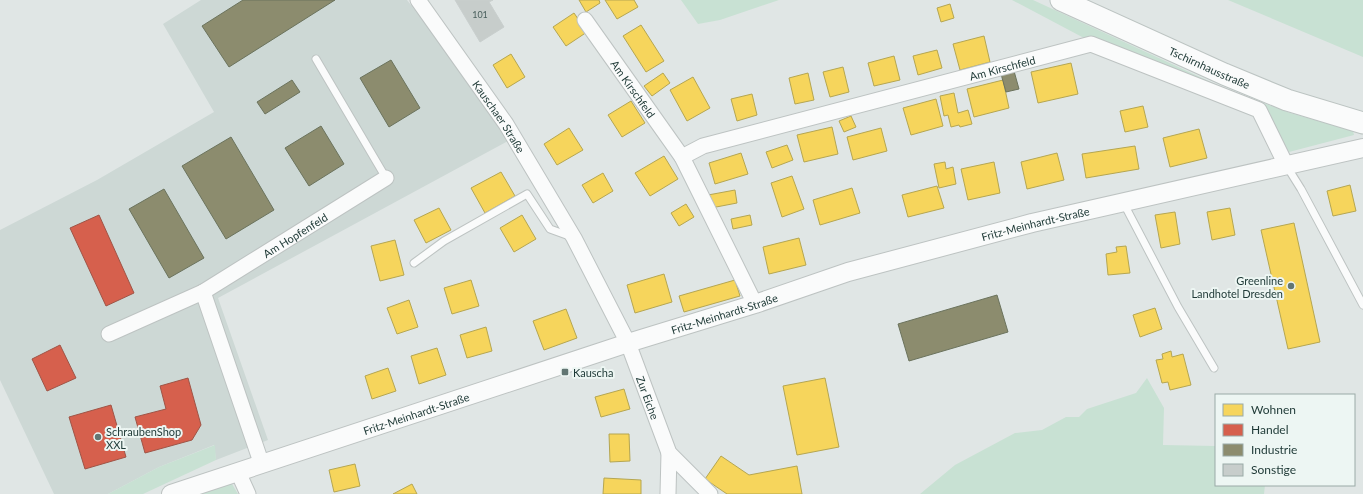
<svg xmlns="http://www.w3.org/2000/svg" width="1363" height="494" font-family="Lato,sans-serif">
<rect width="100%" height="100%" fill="#e0e6e5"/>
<path fill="#cdd8d5" d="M201,0H407L465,75L508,141L218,298L268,440L216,460L214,445L159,467L108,494H54L0,380V230L97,180L214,112L163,24Z"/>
<path fill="#c8e1d3" d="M681,0H779L720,20L698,24Z
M1012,0H1033L1224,88L1290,113L1353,131L1354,135L1289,152L1271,118L1084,38Z
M1228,0H1363V57Z
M1147,378L1164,408L1163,445L1216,446V485H1265L1264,494H920L955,465L1015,433L1042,430L1066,417H1079L1087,409L1136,393Z
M215,445L216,460L143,494H108L159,467Z
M222,483L232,484L238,494H190Z"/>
<path fill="#f6d55c" stroke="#b5a651" d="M579,0H599L600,3L586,12Z
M605,0H634L638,7L617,19Z
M950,4L954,18L941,22L937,8Z
M574,13L587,32L566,46L553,27Z
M641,25L664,61L646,72L623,36Z
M984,36L990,62L960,70L953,44Z
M937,50L942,68L918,75L913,56Z
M511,54L525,77L507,88L493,65Z
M894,56L900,80L874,86L868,63Z
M1071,63L1078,94L1038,103L1031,72Z
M843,67L849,92L830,97L823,72Z
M663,73L670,83L652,96L644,86Z
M808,73L814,100L795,104L789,78Z
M693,77L710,108L687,121L670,90Z
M1003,80L1009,108L974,117L967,89Z
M954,93L958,113L968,110L972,124L960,127L959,125L951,127L948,115L944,116L940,96Z
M752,94L757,115L737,121L731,99Z
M936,99L943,126L911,135L903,108Z
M631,101L645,123L622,137L608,115Z
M1143,106L1148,127L1125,132L1120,111Z
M851,116L856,127L844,132L839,121Z
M832,127L838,154L804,162L797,135Z
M569,128L583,150L557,165L544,144Z
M881,128L887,151L853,160L847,137Z
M1199,129L1207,158L1170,167L1163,138Z
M787,145L793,160L772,168L766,152Z
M1135,146L1139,169L1086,178L1082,154Z
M741,153L748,174L715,184L709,163Z
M1057,153L1064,180L1027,189L1021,162Z
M664,156L678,179L650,196L635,173Z
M945,162L946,169L953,167L956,184L939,188L934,164Z
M994,162L1000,193L968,200L961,169Z
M501,172L515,196L485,213L471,188Z
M603,173L613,191L593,203L582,185Z
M792,176L804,209L782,217L771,183Z
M1350,185L1356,211L1333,216L1327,191Z
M937,186L944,208L908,217L902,195Z
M852,188L860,213L820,225L813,200Z
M735,190L737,203L711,208L708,195Z
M686,204L694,217L679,226L671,213Z
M439,208L451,230L426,243L414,220Z
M1230,208L1235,235L1212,240L1207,212Z
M1175,212L1180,244L1161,248L1155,215Z
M522,215L536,239L514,252L500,228Z
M750,215L752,225L733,229L731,219Z
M1294,223L1320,342L1288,349L1261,230Z
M799,238L806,265L769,274L763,247Z
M395,240L404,275L380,281L371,246Z
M1126,246L1130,273L1108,275L1106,254L1117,252L1116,247Z
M664,274L672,302L635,313L627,285Z
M471,280L479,306L452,314L444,288Z
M735,280L740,296L684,312L679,296Z
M409,300L418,327L397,334L387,308Z
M1155,308L1162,329L1140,337L1133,315Z
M566,309L577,338L544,350L533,321Z
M486,327L492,351L467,358L460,335Z
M437,348L446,375L419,384L411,356Z
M1171,351L1172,357L1183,354L1191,385L1170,390L1168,382L1162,383L1156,360L1163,359L1162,354Z
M388,368L396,391L372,399L365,376Z
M825,378L839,447L797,455L783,386Z
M624,389L630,409L601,417L595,397Z
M609,434H629L630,461L610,462Z
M721,456L749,475L797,466L802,494H727L705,479Z
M355,464L360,486L334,492L329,470Z
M604,478L641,480V494H603Z
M412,484L417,494H393Z"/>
<path fill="#d6604d" stroke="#9f5446" d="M99,215L134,293L106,306L70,228Z
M60,345L76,378L47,391L32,359Z
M188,378L201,425L192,440L145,453L135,417L166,409L160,386Z
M111,405L126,457L85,469L69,417Z"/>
<path fill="#8c8c6e" stroke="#6b735d" d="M243,0H335L229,67L202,26Z
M391,60L420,108L389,127L360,78Z
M1014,71L1019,89L1006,92L1001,74Z
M292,80L300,92L265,114L257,102Z
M321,126L344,164L309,186L285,148Z
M231,137L274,210L226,239L182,166Z
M164,189L204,258L169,278L129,209Z
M997,295L1008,332L909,361L898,324Z"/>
<path fill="#c7cdcb" stroke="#c9cfce" d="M455,0H493L489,2L504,27L480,42Z"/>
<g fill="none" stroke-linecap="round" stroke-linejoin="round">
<defs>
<path id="service" d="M316,59L386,178
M1286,165L1301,189L1363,305
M1123,202L1178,307L1214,368
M414,263L444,241L527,194L550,229L572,237"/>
<g id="minor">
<path id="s1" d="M418,0L506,124L574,238L628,343L669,453L710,494"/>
<path id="s2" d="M585,20L682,157L755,304"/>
<path id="s3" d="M682,157L703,146L1091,44L1259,110L1286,165"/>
<path d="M109,334L203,292"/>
<path id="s4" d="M262,465L203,292L386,178"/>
<path d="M238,472L248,494"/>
<path d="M668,494L669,453"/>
</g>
<g id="tertiary">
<path id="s5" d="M171,494L628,343L755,304L848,272L1032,223L1363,148"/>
</g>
<g id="secondary">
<path id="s6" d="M1061,0L1224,74L1287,100L1363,123"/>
</g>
</defs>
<use href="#service" stroke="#bdc3c2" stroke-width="9"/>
<use href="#minor" stroke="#bdc3c2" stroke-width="17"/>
<use href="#tertiary" stroke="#bdc3c2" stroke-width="20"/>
<use href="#secondary" stroke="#bcc4c2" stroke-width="23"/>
<use href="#service" stroke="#fafbfb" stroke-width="7"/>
<use href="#minor" stroke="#fafbfb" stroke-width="15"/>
<use href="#tertiary" stroke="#fafbfb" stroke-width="18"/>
<use href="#secondary" stroke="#fafbfb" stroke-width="21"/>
</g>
<g fill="#627673" stroke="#edf6f3" stroke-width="1.5">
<circle cx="1291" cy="286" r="4"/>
<rect x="561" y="368" width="8" height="8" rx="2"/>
<circle cx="98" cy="437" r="4"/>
</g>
<g text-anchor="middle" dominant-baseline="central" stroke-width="4" stroke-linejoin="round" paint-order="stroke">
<g font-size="9" fill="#495f5c">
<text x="480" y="14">101</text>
</g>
<g font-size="11" fill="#1e3936" stroke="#edf6f3">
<text stroke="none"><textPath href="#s3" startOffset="333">Am Kirschfeld</textPath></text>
<text stroke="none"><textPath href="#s6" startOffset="163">Tschirnhausstraße</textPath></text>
<text stroke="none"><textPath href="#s2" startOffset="84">Am Kirschfeld</textPath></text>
<text stroke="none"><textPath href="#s1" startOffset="142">Kauschaer Straße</textPath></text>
<text stroke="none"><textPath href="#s5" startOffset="906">Fritz-Meinhardt-Straße</textPath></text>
<text stroke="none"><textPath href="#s4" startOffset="291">Am Hopfenfeld</textPath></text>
<text stroke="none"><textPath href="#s5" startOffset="582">Fritz-Meinhardt-Straße</textPath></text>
<text stroke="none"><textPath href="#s1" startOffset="461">Zur Eiche</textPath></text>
<text stroke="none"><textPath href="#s5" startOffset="258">Fritz-Meinhardt-Straße</textPath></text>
</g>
<g font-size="11" fill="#1e3936" stroke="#edf6f3" text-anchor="start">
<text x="1283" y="280" text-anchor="end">Greenline<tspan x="1283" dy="13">Landhotel Dresden</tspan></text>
<text x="573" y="372">Kauscha</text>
<text x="106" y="431">SchraubenShop<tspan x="106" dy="13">XXL</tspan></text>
</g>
</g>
<rect x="1215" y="394" width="140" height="92" fill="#edf6f3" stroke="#9aaaa7"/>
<rect x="1223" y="404" width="20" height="12" fill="#f6d55c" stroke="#9aaaa7"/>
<text x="1251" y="414" font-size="12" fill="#1e3936">Wohnen</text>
<rect x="1223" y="424" width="20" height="12" fill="#d6604d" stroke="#9aaaa7"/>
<text x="1251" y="434" font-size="12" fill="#1e3936">Handel</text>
<rect x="1223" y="444" width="20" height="12" fill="#8c8c6e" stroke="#9aaaa7"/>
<text x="1251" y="454" font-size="12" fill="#1e3936">Industrie</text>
<rect x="1223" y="464" width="20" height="12" fill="#c7cdcb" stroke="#9aaaa7"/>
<text x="1251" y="474" font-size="12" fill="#1e3936">Sonstige</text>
</svg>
